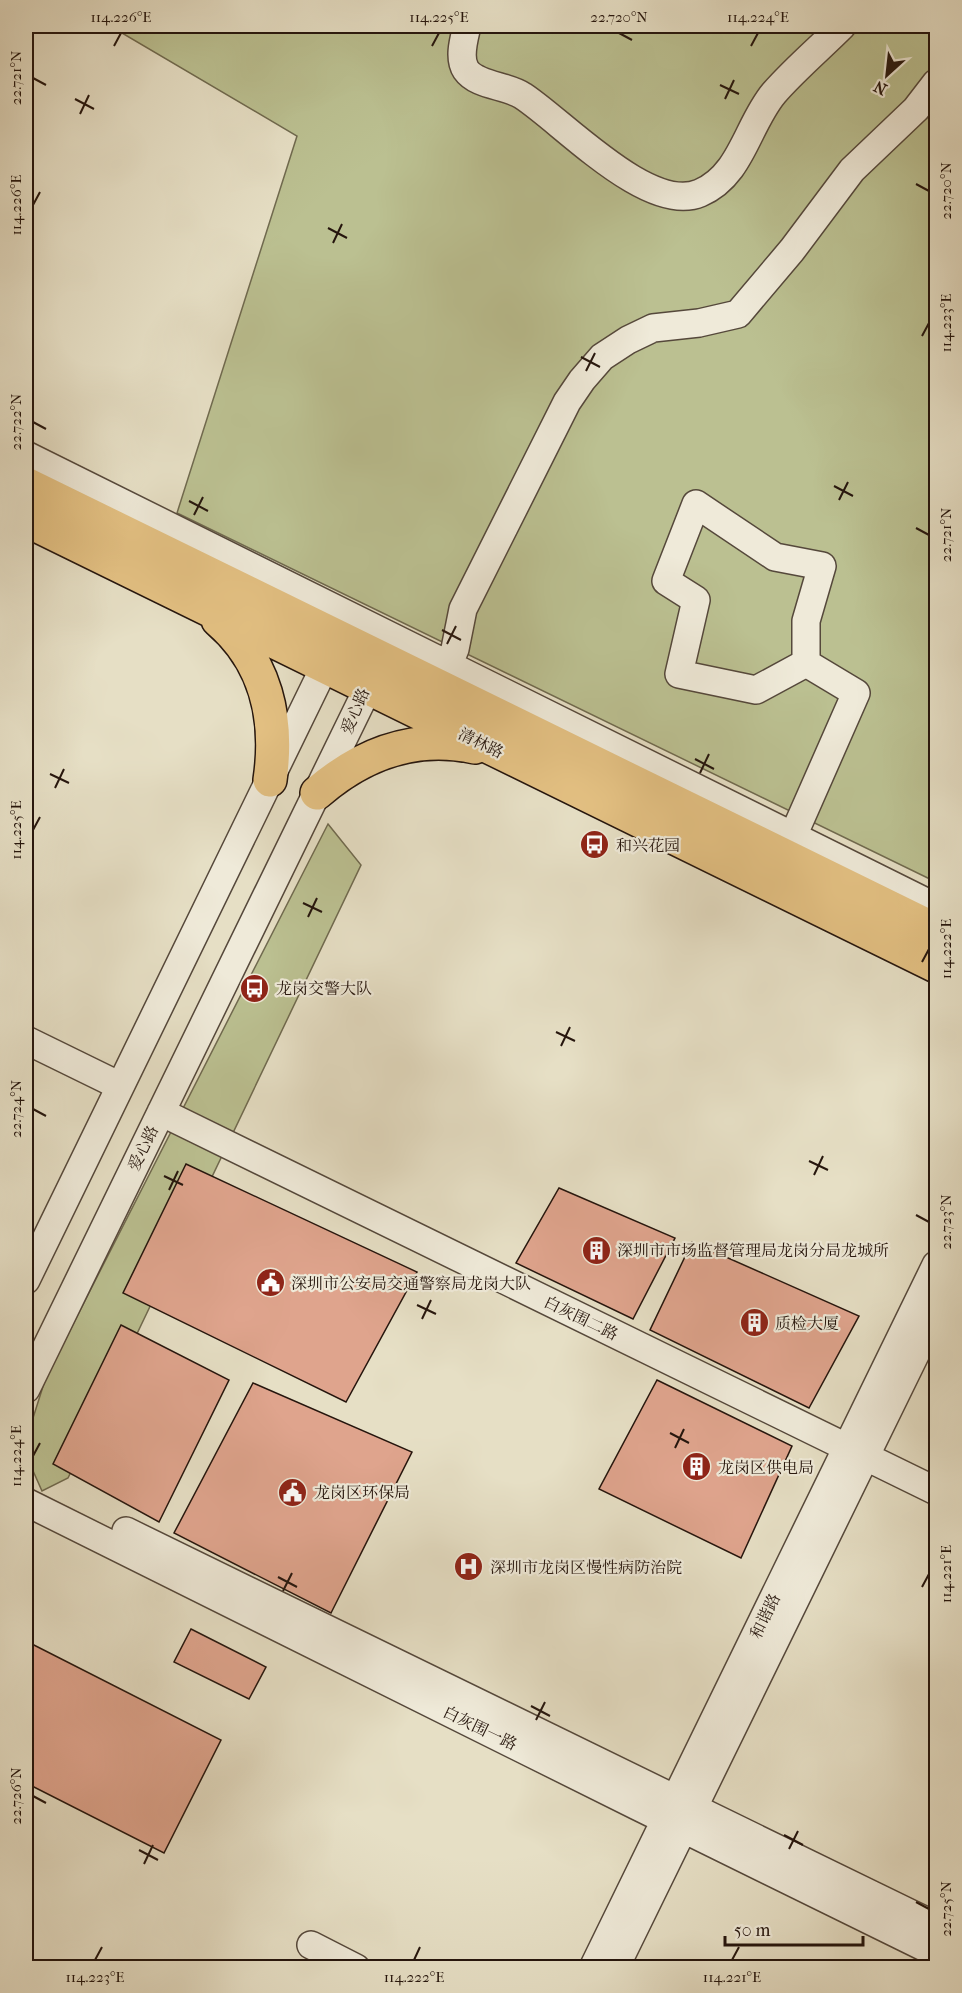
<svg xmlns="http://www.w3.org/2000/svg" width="962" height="1993" font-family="'IM FELL French Canon','Noto Serif SC',serif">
<rect width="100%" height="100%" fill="#e6dfc5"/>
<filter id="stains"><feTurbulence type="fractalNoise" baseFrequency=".00333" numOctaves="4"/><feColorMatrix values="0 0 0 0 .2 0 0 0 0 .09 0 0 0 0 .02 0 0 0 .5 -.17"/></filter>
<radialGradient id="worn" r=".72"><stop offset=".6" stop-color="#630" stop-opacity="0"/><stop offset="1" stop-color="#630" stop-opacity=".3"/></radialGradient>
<path fill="#bbc091" stroke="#706a4f" stroke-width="1.5" d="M110,26H936V882L177,513L297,136Z
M328,824L361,865L68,1478L42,1491L26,1455V1440L46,1377Z"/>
<path fill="#dfa48d" stroke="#25150d" stroke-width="1.5" d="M186,1164L417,1272L346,1402L123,1293Z
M559,1188L675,1238L633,1319L516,1263Z
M692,1242L859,1316L809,1408L650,1330Z
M121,1325L229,1380L159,1522L53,1464Z
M657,1380L792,1446L741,1558L599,1489Z
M253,1383L412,1452L331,1613L174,1533Z
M191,1629L266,1667L249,1699L174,1662Z
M26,1641L221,1740L164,1853L26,1783Z"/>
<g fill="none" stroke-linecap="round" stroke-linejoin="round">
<defs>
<path id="minor" d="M467,26C464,39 458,58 466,70C477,86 507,85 523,96C563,122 649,215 700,193C742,175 747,125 774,93C795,69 820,48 842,26
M26,455L936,907
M449,664L455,649L463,609L567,402L582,380L602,357L628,340L653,328L699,323L738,314L792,250L852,170L916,109L936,83
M786,852L856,693L806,663L756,690L679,674L696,600L666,581L696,504L775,557L822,566L806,621V663
M26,1040L120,1086
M161,1112L936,1491
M26,1280L325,666L342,657
M26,1389L368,688L364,669
M26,1502L637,1806L936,1953
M126,1531L936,1926
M311,1945L356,1968
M593,1968L936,1265
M615,1968L936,1312"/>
<path id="major" d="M26,484L936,930
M26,520L936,966
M218,620C266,661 279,719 270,780
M317,793C363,753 415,734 475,747"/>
</defs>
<use href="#minor" stroke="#55483b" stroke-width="30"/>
<use href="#major" stroke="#25150d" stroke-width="36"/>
<use href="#minor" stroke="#efead9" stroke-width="27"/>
<use href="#major" stroke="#e3c082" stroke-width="33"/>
</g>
<path fill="none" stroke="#25150d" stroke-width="2" d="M619,33L632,40M114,46L121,33M432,46L439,33M751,46L758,33M33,78L46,85M720,85L739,94M75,99L94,109M725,99L734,80M80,114L89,95M916,184L929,191M33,205L40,192M328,228L347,238M333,243L342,224M922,336L929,323M581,357L600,367M586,371L595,353M33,422L46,429M834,486L853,496M839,500L848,482M189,501L208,511M194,515L203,497M916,528L929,535M442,630L461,640M447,644L456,626M695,759L714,769M700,773L709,754M50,774L69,783M55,788L64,769M33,830L40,817M303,903L322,912M308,917L317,898M922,962L929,949M556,1032L575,1041M561,1046L570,1027M33,1109L46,1116M809,1161L828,1170M814,1175L823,1156M164,1176L183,1185M169,1190L178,1171M916,1215L929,1222M417,1305L436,1314M422,1319L431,1300M670,1433L689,1443M675,1448L684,1429M33,1456L40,1443M278,1577L297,1587M922,1587L929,1574M283,1591L292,1573M531,1706L550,1716M536,1720L545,1702M33,1796L46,1803M784,1835L803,1845M789,1849L798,1831M139,1850L158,1860M144,1864L153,1845M916,1902L929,1909M95,1960L102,1947M414,1960L420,1947M732,1960L739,1947"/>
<defs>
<symbol id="bus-disc" viewBox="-11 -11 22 22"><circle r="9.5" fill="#8f2418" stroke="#efead9"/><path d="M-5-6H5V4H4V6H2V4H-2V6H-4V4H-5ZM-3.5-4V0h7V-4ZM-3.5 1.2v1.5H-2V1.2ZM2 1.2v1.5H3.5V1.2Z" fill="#fff"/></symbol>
<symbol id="building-disc" viewBox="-11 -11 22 22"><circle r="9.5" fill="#8f2418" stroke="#efead9"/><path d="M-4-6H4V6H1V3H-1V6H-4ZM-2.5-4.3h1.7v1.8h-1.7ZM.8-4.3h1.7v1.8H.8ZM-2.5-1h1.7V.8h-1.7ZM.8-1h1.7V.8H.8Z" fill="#fff"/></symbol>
<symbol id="civic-disc" viewBox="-11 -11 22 22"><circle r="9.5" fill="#8f2418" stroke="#efead9"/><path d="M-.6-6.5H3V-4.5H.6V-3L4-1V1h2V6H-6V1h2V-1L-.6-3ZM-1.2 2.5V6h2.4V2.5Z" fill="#fff"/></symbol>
<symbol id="hospital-disc" viewBox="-11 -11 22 22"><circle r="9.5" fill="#8f2418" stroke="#efead9"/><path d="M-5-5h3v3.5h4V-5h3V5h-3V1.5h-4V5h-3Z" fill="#fff"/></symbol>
</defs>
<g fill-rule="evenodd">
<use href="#bus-disc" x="578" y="828" width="33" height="33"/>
<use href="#bus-disc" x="238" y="972" width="33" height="33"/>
<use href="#building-disc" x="580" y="1234" width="33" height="33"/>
<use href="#civic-disc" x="254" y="1266" width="33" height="33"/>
<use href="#building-disc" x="738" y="1306" width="33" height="33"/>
<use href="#building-disc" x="680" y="1450" width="33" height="33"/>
<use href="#civic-disc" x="276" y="1476" width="33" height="33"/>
<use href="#hospital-disc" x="452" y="1550" width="33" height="33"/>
</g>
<g text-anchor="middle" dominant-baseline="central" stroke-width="4.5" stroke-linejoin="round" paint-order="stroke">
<g font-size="16" fill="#25150d" stroke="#efead9">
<text transform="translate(355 711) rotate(-67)">爱心路</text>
<text transform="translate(481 743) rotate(26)">清林路</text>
<text transform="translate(143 1148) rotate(-64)">爱心路</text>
<text transform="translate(581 1318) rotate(26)">白灰围二路</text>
<text transform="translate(765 1616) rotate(-64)">和谐路</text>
<text transform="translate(480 1728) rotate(26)">白灰围一路</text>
</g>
<g font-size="16" fill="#25150d" stroke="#efead9" text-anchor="start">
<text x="616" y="845">和兴花园</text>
<text x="276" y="988">龙岗交警大队</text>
<text x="617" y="1250">深圳市市场监督管理局龙岗分局龙城所</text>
<text x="291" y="1283">深圳市公安局交通警察局龙岗大队</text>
<text x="775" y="1323">质检大厦</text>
<text x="718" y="1467">龙岗区供电局</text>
<text x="314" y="1492">龙岗区环保局</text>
<text x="490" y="1567">深圳市龙岗区慢性病防治院</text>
</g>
</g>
<rect width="962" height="1993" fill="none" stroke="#e6dfc5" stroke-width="66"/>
<g transform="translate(887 75) rotate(207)" stroke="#efead9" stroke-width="4.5" paint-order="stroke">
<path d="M0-4.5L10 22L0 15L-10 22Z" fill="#25150d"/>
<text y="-9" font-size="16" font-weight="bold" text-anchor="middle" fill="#25150d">N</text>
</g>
<path d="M725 1936v9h138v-9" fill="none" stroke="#25150d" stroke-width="3"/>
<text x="734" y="1936" font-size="18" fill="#25150d" stroke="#efead9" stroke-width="4.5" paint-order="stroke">50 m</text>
<rect x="33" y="33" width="896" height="1927" fill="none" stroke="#25150d" stroke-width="2"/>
<g font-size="15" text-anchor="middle" fill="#25150d">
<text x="121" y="22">114.226°E</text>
<text x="439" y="22">114.225°E</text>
<text x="619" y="22">22.720°N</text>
<text x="758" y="22">114.224°E</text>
<text transform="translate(16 78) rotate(-90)" y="5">22.721°N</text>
<text transform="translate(946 191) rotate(-90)" y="5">22.720°N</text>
<text transform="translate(16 205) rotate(-90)" y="5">114.226°E</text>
<text transform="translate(946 323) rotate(-90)" y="5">114.223°E</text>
<text transform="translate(16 422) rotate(-90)" y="5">22.722°N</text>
<text transform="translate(946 535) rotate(-90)" y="5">22.721°N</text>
<text transform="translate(16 830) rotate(-90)" y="5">114.225°E</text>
<text transform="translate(946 949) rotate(-90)" y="5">114.222°E</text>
<text transform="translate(16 1109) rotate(-90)" y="5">22.724°N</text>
<text transform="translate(946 1222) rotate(-90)" y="5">22.723°N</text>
<text transform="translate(16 1456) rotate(-90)" y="5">114.224°E</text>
<text transform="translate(946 1574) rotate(-90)" y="5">114.221°E</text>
<text transform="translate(16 1796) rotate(-90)" y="5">22.726°N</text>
<text transform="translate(946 1909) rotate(-90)" y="5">22.725°N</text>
<text x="95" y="1982">114.223°E</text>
<text x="414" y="1982">114.222°E</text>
<text x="732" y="1982">114.221°E</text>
</g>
<rect width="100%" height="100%" filter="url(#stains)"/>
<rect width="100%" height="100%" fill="url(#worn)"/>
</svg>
